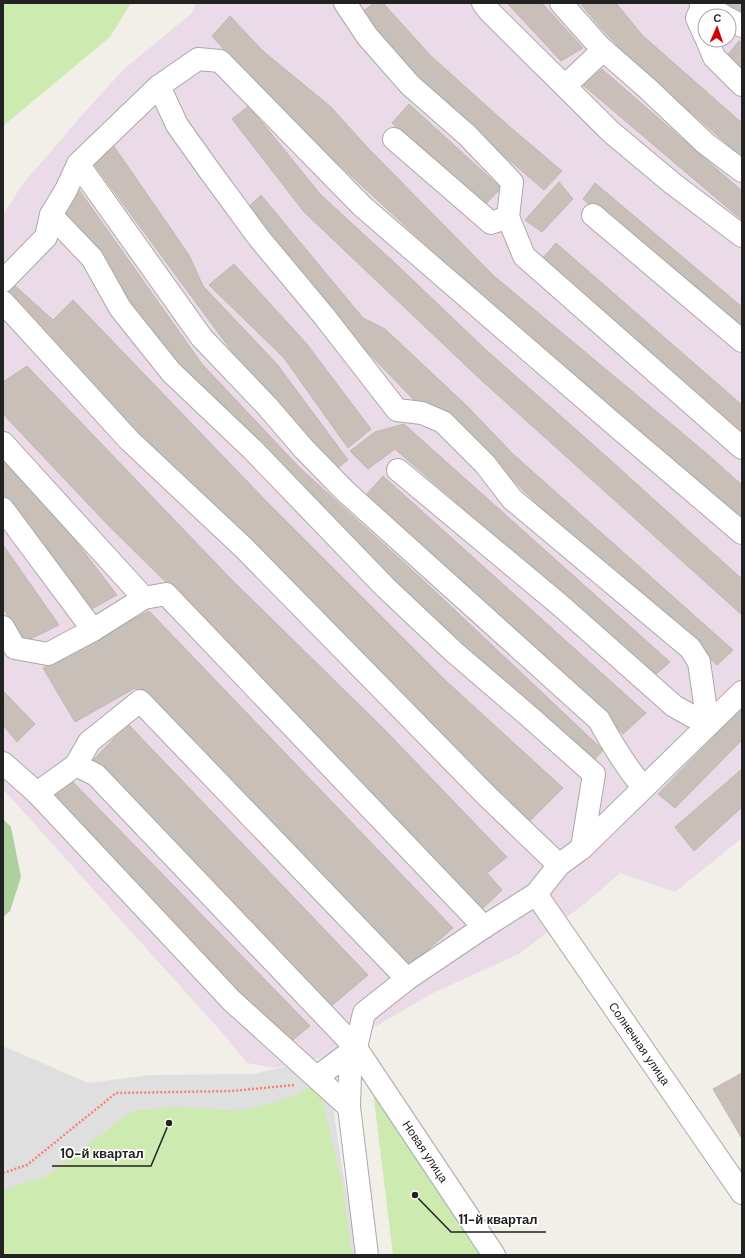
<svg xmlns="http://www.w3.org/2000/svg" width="745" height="1258" font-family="'DM Sans',sans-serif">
<rect width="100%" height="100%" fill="#f2efe9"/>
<path fill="#e0dfdf" d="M3,1046L88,1083L151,1075L253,1074L300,1063L330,1085L341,1161L358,1255H3Z"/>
<path fill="#ebdbe8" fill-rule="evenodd" d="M196,3H742V838L675,892L620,873L588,901L519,954L433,993L321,1058L275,1068L247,1063L225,1036L3,789V215L22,185L83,114L124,69L192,13ZM705,16H729V40H705Z"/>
<path fill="#cdebb0" d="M3,3H131L110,37L3,126Z
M371,1076L482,1255H393Z
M318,1082L343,1188L352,1255H6L3,1252V1190L45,1177L132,1111L178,1107L237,1111L275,1103L298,1094Z"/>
<path fill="#add19e" d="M3,819L11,827L21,877L10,911L3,917Z"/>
<path fill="#c7bfb8" stroke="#c4b6ab" d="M374,3H383L431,56L510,127L562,171L544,190L467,124L420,80L361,13Z
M507,3H542L583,48L561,61Z
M580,3H616L642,35L742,123V157L631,60L599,26Z
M725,3H742V14Z
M230,16L263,51L331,107L366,146L494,276L705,452L742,485V520L627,419L542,349L468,284L266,97L212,36Z
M739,41L742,43V73L725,58Z
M602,69L742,191V220L583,85Z
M409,104L501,188L482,208L392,123Z
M249,106L320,194L396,264L485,349L598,449L742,579V615L481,380L304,212L232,119Z
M113,145L189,255L203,286L277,364L348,460L335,470L253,380L90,159Z
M559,182L573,199L542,232L525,220Z
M595,183L742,307V333L583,199Z
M77,187L202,364L299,467L422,579L603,750L591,764L355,546L171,365L104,259L61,211Z
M261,195L363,318L385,329L467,406L513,454L733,650L717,665L564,530L491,459L417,403L347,331L247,208Z
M556,243L742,405V437L540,261Z
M234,264L306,343L371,429L348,448L284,358L209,285Z
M12,283L53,320L73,300L268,503L445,680L563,788L525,826L151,450L3,295Z
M27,366L231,579L385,730L507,857L487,873L502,890L480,911L183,599L107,524L3,414V382Z
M404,424L670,662L655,675L395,449L368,469L350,451L375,432Z
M3,446L117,595L88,611L3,494Z
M383,476L646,713L623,734L366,495Z
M3,545L59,625L24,642L3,608Z
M149,611L453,928L409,966L201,752L135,688L75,722L43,668Z
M3,691L35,724L17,742L3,725Z
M742,708V740L675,808L658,794Z
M128,724L368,975L329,1008L93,760Z
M742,769V807L694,851L675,827Z
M71,780L310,1026L288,1044L49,795Z
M742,1073V1137H741L713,1089Z"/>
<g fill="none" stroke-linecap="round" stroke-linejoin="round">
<defs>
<g id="minor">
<path d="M345,3L367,36L410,85L467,135L512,182L508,217"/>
<path d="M483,3L490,12L611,132L672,183L742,236"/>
<path d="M561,3L600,47L647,88L705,143L742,171"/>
<path d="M701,3L724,16"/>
<path d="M703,4L697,18L705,36"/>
<path d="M729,19L742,26"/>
<path d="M707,40L714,57L742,85"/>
<path d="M159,86L177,125L209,170L259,238L324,316L397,410L422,413L443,422L485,464L512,499L690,648L699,662L708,725"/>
<path d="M565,86L603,50"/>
<path d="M394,139L491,223L508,217L524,256L742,448"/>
<path d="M78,164L202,338L267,406L304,449L345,491L599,720C612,744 626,767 643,787"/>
<path d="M51,215L92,258L120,308L171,372L252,449L385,587L454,652L531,718L594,774L582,848"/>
<path d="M593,215L742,341"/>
<path d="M3,281L46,237L51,215L66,190L78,164L159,86L198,59L220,61L362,206L615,425L742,533"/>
<path d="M3,302L129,440L244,548L488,797L559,865"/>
<path d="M3,443L144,598"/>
<path d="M398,470L560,605L674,706L708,725"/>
<path d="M3,509L93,630"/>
<path d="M3,627L15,648L48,654L93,630L144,598L166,594L484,927"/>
<path d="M3,763L37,793L232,1001L349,1107"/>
<path id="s1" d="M76,765L96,775L356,1048L494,1255"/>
<path d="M37,793L76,765L89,742L140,701L407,979"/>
<path id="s2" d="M536,894L742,1193"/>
<path d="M317,1077L356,1048"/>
<path d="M367,1255L349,1107L350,1074L364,1013L407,979L484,927L536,894L559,865L582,848L742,692"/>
</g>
</defs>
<use href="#minor" stroke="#a9a9a9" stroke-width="24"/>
<path stroke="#fa8072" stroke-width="2.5" stroke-dasharray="2 2" stroke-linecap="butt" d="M3,1173L27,1165L116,1093L232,1091L294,1085"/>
<use href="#minor" stroke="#fff" stroke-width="22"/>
</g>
<g text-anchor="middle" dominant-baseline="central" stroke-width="3.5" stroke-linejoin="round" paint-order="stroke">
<g font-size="12" fill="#222" stroke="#fff">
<text stroke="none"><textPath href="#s2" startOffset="182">Солнечная улица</textPath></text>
<text stroke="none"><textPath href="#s1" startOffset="524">Новая улица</textPath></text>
</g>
</g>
<path fill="none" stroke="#222" stroke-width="1.5" d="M169 1123L151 1166H52M415 1195L451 1232H546"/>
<g fill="#222" stroke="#fff" stroke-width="1.5">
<circle cx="169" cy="1123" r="4"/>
<circle cx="415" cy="1195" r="4"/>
</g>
<g font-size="13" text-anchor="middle" font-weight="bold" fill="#222" stroke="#fff" stroke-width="3.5" stroke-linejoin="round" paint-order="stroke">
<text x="102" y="1158">10-й квартал</text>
<text x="498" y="1224">11-й квартал</text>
</g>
<rect width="745" height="1258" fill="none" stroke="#222222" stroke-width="8"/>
<g transform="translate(717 28) rotate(2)"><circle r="19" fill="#ffffff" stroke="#a7a7a7"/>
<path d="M0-3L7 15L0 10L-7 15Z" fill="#d40000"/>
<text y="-6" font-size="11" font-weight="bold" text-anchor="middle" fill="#222222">С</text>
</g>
</svg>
